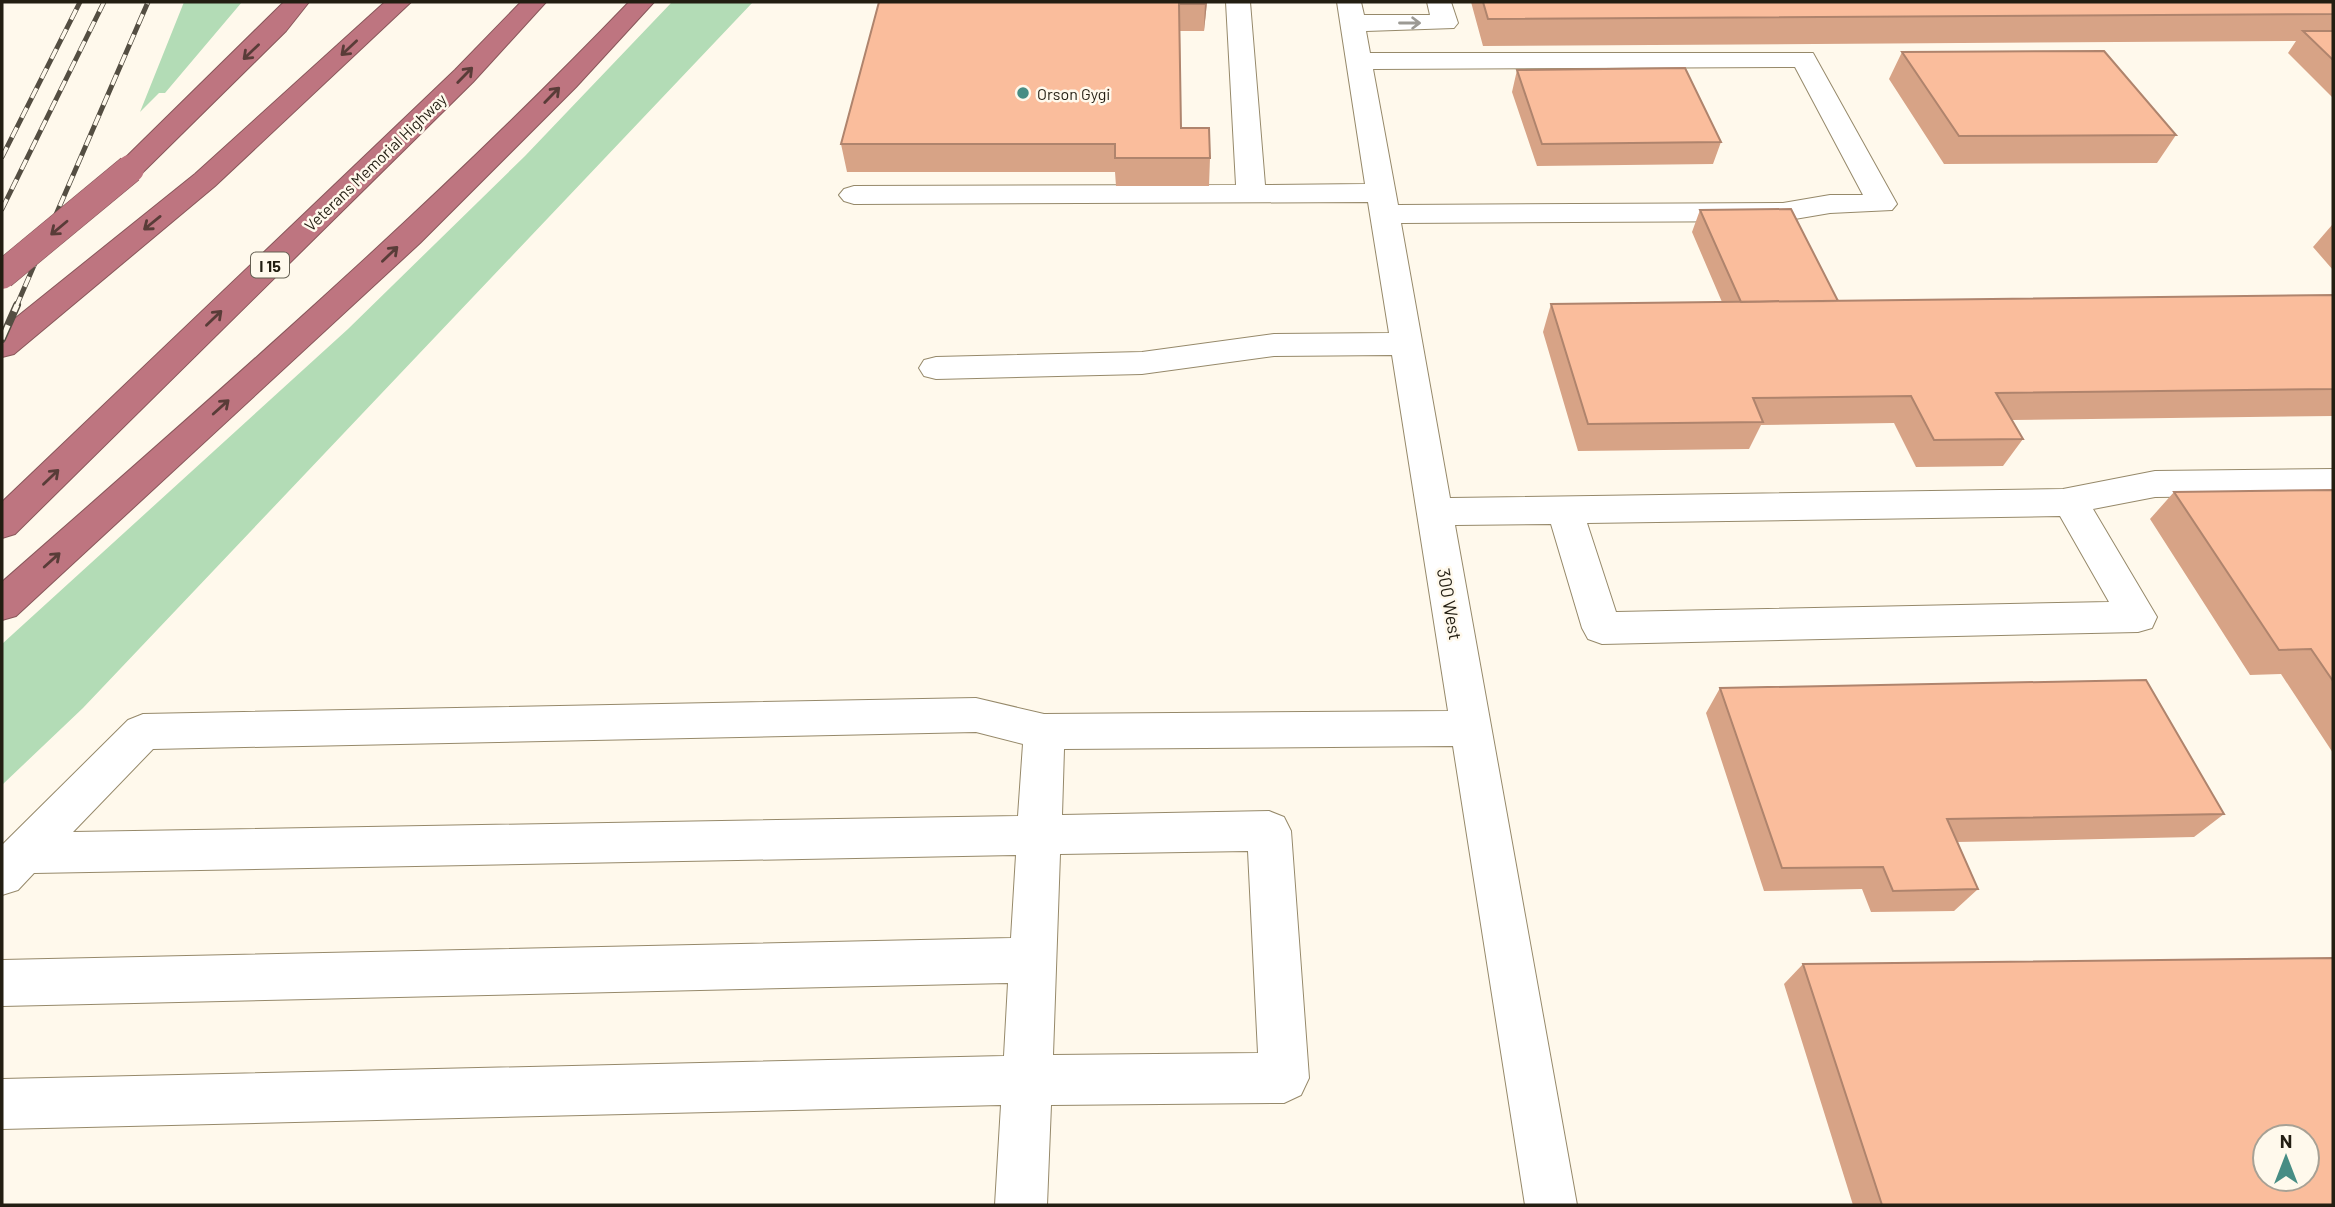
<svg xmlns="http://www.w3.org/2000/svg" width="2335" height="1207" font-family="Barlow,sans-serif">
<rect width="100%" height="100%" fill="#fff9ec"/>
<path fill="#b3dcb6" d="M184,2H242L165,93H159L140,112Z
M672,2H753L83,708L2,785V644L348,329L525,156Z"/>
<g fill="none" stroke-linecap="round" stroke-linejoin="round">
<defs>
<path id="minor" d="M1226,2H1250L1265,185L1365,184L1337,2H1361L1364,15H1430L1427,2H1451L1458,23L1454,28L1366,31L1370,53H1813L1897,204L1892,210L1830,213L1783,221L1401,223L1450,498L2063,489L2155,471L2333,469V495L2155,497L2093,509L2157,617L2152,628L2138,632L1602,644L1588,639L1582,628L1551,524L1455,525L1577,1205H1525L1453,746L1064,749L1062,815L1269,811L1284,817L1291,831L1309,1078L1301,1095L1284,1103L1051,1105L1047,1205H995L1001,1105L2,1129V1079L1004,1056L1008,983L2,1006V960L1011,938L1016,855L34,873L18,890L2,895V845L128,720L143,714L976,698L1044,714L1448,711L1392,355L1274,356L1142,374L936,379L924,376L919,368L924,360L936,357L1142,352L1274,334L1389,333L1368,202L854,204L844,201L839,195L844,189L854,186L1236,185ZM1795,67L1863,195H1830L1783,203L1398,205L1373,69ZM2060,516L2109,602L1616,612L1587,523ZM976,732L1023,744L1018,816L73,832L153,749ZM1248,851L1258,1053L1053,1055L1060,854Z"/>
<path id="highway" d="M284,2H309L286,31L140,175L130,178L120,175L116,169L120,163Z
M385,2H411L215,186L14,354L2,357V329L195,174Z
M521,2H546L473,82L15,534L2,538V502L455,70Z
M629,2H654L576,87L420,243L16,616L2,620V582C216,394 431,208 629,2Z"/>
</defs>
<use href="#minor" stroke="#96896a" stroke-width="2"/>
<use href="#highway" stroke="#88575a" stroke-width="2"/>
<use href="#minor" fill="#fff" fill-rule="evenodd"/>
<use href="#highway" fill="#be7580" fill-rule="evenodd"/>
<defs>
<path id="rail-far1" d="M2,157L80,2
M2,209L104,2
M16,307L148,2"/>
<path id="rail" d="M2,339L17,305"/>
</defs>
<use href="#rail-far1" stroke="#544e42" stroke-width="5"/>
<use href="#rail" stroke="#544e42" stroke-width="8"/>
<use href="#rail-far1" stroke="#fff9ec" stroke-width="3.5" stroke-dasharray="11" stroke-linecap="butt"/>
<use href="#rail" stroke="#fff9ec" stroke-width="5" stroke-dasharray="15" stroke-linecap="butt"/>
<defs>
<path id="highway-bridge" d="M2,275L130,169"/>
</defs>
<use href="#highway-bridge" stroke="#88575a" stroke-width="29" stroke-linecap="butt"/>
<use href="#highway-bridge" stroke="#be7580" stroke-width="28"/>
</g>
<path fill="#d7a386" d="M879,2H1207L1204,31H1180L1181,128L1210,158L1209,186H1116L1115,172H847L841,144Z
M1471,2H2333V98L2288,53L2296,41L1483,46Z
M1902,52L2176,135L2157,163L1944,164L1889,79Z
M1517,70L1721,142L1713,164L1537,166L1512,92Z
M1700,210L1838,301L2333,295V416L2012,420L2023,439L2003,466L1916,467L1894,423L1761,425L1749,449L1578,451L1543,332L1551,304L1722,302L1692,232Z
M2332,225H2333V270L2313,247Z
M2333,490V753L2281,674L2250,675L2150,519L2174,492Z
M1720,688L2224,814L2194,837L1957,842L1978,889L1954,911L1871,912L1862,889L1764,891L1706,713Z
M1803,964L2333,1205H1853L1784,984Z"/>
<path fill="#af846d" d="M1205,2H1207L1204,31Z"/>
<path fill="#fabd9c" stroke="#af846d" stroke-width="2" fill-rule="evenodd" d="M879,2H1205V4H1179L1181,128H1209L1210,158H1115V144H841Z
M1483,2H2333V14L1488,19Z
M2303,31H2333V60Z
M2104,51L2176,135L1959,136L1902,52Z
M1685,68L1721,142L1542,144L1517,70Z
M1791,209L1838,301L1741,302L1700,210Z
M2333,295V389L1996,393L2023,439L1934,440L1911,396L1753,398L1763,422L1588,424L1551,304Z
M2333,490V681L2311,649L2279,650L2174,492Z
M2146,680L2224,814L1947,819L1978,889L1893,891L1883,867L1782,868L1720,688Z
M2333,958V1205H1882L1803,964ZM2265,1137H2307V1179H2265Z"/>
<defs><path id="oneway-shaft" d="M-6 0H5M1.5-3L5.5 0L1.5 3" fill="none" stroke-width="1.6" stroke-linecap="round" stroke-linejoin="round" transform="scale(1.75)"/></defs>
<use stroke="#9c9a94" href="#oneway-shaft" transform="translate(1410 23)"/>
<g stroke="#593c38">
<use href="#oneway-shaft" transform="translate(349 48) rotate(137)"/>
<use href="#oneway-shaft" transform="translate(251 52) rotate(136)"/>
<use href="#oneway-shaft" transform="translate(465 75) rotate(-46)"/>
<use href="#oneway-shaft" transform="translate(552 95) rotate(-46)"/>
<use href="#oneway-shaft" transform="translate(152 223) rotate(141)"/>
<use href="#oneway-shaft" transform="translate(59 228) rotate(140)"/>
<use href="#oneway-shaft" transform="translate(390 254) rotate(-44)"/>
<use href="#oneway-shaft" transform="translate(214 318) rotate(-44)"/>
<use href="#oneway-shaft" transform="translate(221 407) rotate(-42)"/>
<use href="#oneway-shaft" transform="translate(51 477) rotate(-44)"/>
<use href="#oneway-shaft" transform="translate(52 560) rotate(-42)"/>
</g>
<circle fill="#478d84" stroke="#fff9ec" stroke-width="2.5" cx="1023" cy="93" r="7"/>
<g text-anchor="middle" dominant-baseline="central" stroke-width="5" stroke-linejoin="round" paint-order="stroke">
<g font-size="16" fill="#231e12" stroke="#fff9ec" text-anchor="start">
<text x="1037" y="93">Orson Gygi</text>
</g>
<g font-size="16" fill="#231e12" stroke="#fff9ec">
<text transform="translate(375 162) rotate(-44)">Veterans Memorial Highway</text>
</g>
<rect fill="#fff9ec" stroke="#656053" stroke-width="2" x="251" y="252.5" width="38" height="25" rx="5"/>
<g font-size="16" font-weight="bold" fill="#231e12">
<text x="270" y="265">I 15</text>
</g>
<g font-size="18" fill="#231e12" stroke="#fff9ec">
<text transform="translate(1450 604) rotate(80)">300 West</text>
</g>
</g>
<rect width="2335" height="1207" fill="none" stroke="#231e12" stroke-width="7"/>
<g transform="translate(2286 1158)"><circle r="33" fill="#fff9ec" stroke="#a7a195" stroke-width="2"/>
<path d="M0-5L12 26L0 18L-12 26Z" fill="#478d84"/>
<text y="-10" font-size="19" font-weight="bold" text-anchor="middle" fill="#231e12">N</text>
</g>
</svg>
